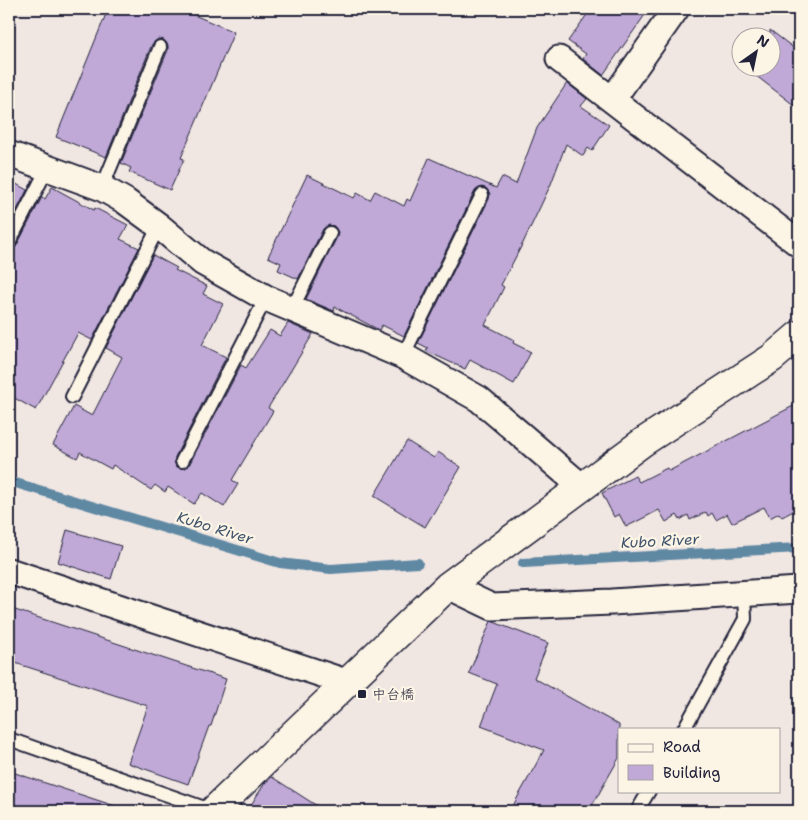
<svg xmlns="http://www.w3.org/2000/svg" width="808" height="820" font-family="'Shantell Sans','Klee One',sans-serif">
<rect width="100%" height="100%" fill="#f0e6e2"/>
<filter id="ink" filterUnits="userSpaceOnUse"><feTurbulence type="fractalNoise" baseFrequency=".02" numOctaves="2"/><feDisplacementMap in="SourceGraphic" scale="10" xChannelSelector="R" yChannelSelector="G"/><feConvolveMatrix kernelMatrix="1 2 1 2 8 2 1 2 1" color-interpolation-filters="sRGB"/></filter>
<g filter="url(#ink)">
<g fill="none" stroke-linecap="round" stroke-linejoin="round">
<path stroke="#5f88a3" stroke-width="10" d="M9,481L280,563L331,569L418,563
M523,563L799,548"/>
</g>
<path fill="#c0a9d7" stroke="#22223b" d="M108,9H180L234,32L181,158L184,159L170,190L129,172L131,168L121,163L168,50V45L164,40L158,39L152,44L106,157L56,137Z
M591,9H649L603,75L583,59L586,54L568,41Z
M770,30L799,52V109L746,68H770Z
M567,83L587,99L581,106L609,125L592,151L588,148L583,156L566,144L551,184L524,241L501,285L504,287L485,325L514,340L513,343L531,352L514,384L470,360L465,369L426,351L428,348L418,343L489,199L490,194L486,188L481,187L475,191L404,336L382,325L379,330L335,307L334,311L306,299L337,237L338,232L334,226L329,225L323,229L298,279L278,270L281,263L268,257L307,175L354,198L357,193L370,200L375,191L404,206L407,199L410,201L429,158L496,188L502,177L516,184L537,128Z
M9,180L27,190L9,226Z
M52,187L94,210L95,208L128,225L120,239L139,248L92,340L78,333L36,410L9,395V251L16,247L42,197L45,199Z
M153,255L177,268L175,270L207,286L203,294L223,304L202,345L226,357L175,457V465L179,468H186L189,465L241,365L246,368L270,330L280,336L288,323L313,334L268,408L273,411L232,480L238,484L224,507L202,493L194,504L168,487L165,492L155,485L151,490L113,465L111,469L80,452L77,458L53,445L74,406L92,416L122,357L106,348Z
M799,403V508L782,517L779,513L770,518L764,507L732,523L727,514L716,520L712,513L708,516L706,512L690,520L688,515L680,520L677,515L666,522L659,510L626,527L619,514L614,517L602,493L635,476L639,482L667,468L669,471Z
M407,441L434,458L438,452L461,467L425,527L374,496Z
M67,530L121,546L111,579L58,562Z
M9,608L226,679L211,726H209L188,784L128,763L148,706L9,661Z
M491,621L548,643L534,678L619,725V758L589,811H510L544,750L481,726L497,684L469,673Z
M9,771L115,806L114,811H9Z
M272,777L325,811H247L265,783Z"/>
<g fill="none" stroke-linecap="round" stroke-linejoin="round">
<defs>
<path id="service" d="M102,188L160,47
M9,243L47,169
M292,309L330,233
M403,356L482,195
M72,397L159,226
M182,461L266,298
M684,729L745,619L744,592
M9,739L213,811
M637,811L649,791"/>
<path id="minor" d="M559,59L799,244
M612,100L676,9
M9,154L102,188L125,201L159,226L202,262L266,298L403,356L479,399L581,486
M9,571L346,682
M448,586L492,607L612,602L799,590"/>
<path id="tertiary" d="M213,811L448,586L643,442L772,358L799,335"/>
</defs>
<use href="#service" stroke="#22223b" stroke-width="16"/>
<use href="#minor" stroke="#22223b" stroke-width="29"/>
<use href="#tertiary" stroke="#22223b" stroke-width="31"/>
<use href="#service" stroke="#fcf5e5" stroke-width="12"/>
<use href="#minor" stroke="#fcf5e5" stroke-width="25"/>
<use href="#tertiary" stroke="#fcf5e5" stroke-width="28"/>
</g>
</g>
<rect fill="#22223b" stroke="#fcf5e5" stroke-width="2" x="357" y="689" width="10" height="10" rx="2.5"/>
<g text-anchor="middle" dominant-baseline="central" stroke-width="4.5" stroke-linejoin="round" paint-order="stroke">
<g font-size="14" fill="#22223b" stroke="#fcf5e5" text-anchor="start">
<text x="372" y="694">中台橋</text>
</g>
<g font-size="15" font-style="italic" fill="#41556f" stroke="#fcf5e5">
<text transform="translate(215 528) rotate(17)">Kubo River</text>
<text transform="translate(660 541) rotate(-3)">Kubo River</text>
</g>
</g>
<rect width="808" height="820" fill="none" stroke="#fcf5e5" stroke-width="30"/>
<rect x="15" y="15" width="778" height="790" fill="none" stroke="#22223b" stroke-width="2" filter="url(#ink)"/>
<rect x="618" y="728" width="162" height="65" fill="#fcf5e5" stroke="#a5a1a1"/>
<rect x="628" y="744" width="25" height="8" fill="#fcf5e5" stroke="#a5a1a1"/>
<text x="663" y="752" font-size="15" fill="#22223b">Road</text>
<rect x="628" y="765" width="25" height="15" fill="#c0a9d7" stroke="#a5a1a1"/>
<text x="663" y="778" font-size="15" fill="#22223b">Building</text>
<g transform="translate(756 52) rotate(33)"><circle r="24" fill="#fcf5e5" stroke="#a5a1a1"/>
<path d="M0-4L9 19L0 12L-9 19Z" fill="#22223b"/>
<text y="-8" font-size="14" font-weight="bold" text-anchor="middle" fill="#22223b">N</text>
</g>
</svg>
